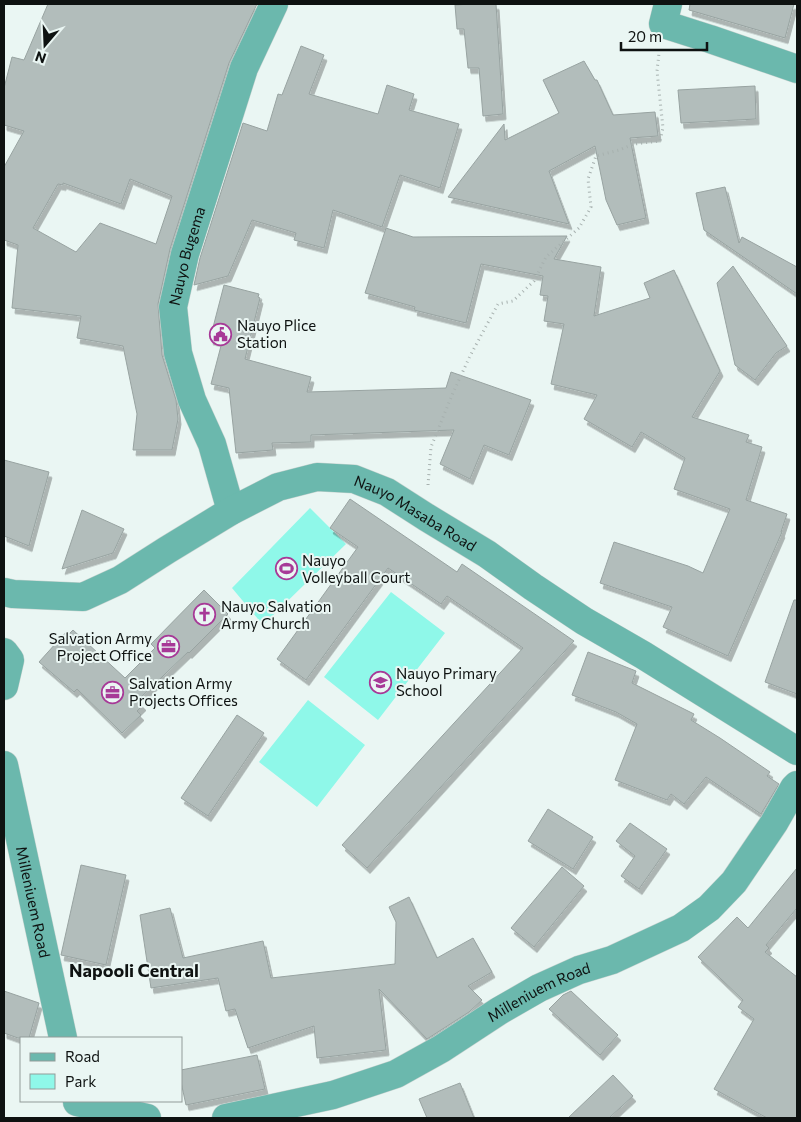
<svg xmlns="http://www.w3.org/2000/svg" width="801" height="1122" font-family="Commissioner,sans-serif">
<defs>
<filter id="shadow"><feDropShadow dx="3" dy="5.5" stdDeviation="0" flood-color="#0004"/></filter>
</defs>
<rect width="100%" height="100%" fill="#eaf6f3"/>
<path fill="#8ff8e9" d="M310,508L346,544L263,625L232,588Z
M391,592L445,633L378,720L324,677Z
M308,700L365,745L317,807L259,762Z"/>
<path fill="#b2bdbb" stroke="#98a3a1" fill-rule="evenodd" filter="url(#shadow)" d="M48,4H257L229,63L170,249L158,304L162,355L176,400L178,419L172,450H133L137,414L123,346L77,338L81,316L12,308L18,245L4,240V167L24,131L4,125V88L12,57L24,60ZM130,179L172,196L156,244L100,223L76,252L33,228L58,184L63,185V183L121,204Z
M471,4H496L503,114L483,116L479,68H468L464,29H457L455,5Z
M690,4H794L785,38L689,10Z
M301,46L324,55L309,94L378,114L387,85L414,94L409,110L459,124L440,188L400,175L382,227L333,210L324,248L294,240L296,233L252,220L228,276L194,285L200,258L243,123L267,131L278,94L282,95Z
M584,61L595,80H597L613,115L655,112L658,136L630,138L646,218L617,225L606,200L595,146L549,171L569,224L448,197L504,124L505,140L559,113L543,80Z
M755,86L756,119L681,123L678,90Z
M725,187L739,243L742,237L797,267V294L704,230L696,193Z
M386,228L413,237L567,236L554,259L601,267L594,316L650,298L644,283L674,270L720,371L692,417L749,435L746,442L762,447L746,500L787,514L781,532H782L728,656L663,627L672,607L600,583L614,542L688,566L703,573L730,509L674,489L685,458L641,432L632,447L584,419L597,395L551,384L564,324L544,321L548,296L540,295L543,276L481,264L466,323L414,310L415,307L365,293Z
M733,266L787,346L776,353L755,380L735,365L717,283Z
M224,285L259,294L258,297L260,298L245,359L311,377L307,392L446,388L451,372L531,400L509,455L484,445L470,479L440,464L454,430L311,435V442L272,443L273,450L236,453L229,388L211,384L222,342L210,339Z
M4,460L49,472L29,546L4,536Z
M350,499L457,572L462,564L574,641L367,868L342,845L523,648L447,596L441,604L388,568L306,680L277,659L358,547L330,528Z
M82,510L124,529L113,553L62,569Z
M204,590L228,614L189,653L188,652L138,700L143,705L137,711L141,715L122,733L77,689L74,692L39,662L66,632L69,634L73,630L125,678L155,648L151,644Z
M794,600H797V694L765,682Z
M588,652L636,671L632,683L694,714L691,720L720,738L770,772L767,776L779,784L761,814L706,777L684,804L671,794L667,800L615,780L637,724L616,712L572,695Z
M237,715L264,733L208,816L181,798Z
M548,809L593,837L573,869L528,841Z
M630,823L667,849L639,889L621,876L635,856L616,841Z
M81,865L126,875L106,965L61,955Z
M562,867L584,886L534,947L511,928Z
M797,868V908L766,945L769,948L765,952L797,977V1118H767L714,1089L754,1019L738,1007L743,1000L698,957L737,917L748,928Z
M409,897L437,958L473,938L492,972L468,986L482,1000L469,1012L427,1039L379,989L386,1050L317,1058L314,1026L248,1048L235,1009L226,1011L218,978L151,988L140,915L170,908L183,958L263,941L271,978L395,964L396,922L389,907Z
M4,991L39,1003L29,1038H18L4,1033Z
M571,991L618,1035L600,1055L549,1009L563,995Z
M257,1055L265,1089L186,1105L181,1082V1070Z
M613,1075L633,1096L609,1118H568Z
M460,1083L474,1118H427L419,1099Z"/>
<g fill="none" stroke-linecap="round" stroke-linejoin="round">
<defs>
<g id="minor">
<path d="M668,4L663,24L710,39L797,69"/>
<path id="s1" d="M231,511L212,444L192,400L178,353L173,307L185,254L244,68L274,4"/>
<path id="s2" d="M4,592L13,594L83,597L120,580L167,550L231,511L278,487L317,477L354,479L387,492L426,517L487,554L533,587L584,621L643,655L797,751"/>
<path d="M4,652L10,660L4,686"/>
<path id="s3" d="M4,765L63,1038"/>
<path d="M77,1102L147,1118"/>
<path id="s4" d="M226,1118L333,1095L396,1074L441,1049L499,1011L539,988L579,970L612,960L681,928L709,908L734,882L774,823L794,788L797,785"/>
</g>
</defs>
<use href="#minor" stroke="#c7d2cf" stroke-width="29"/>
<path stroke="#a7b1af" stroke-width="3" stroke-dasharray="1 4" stroke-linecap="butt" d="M428,485L431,447L452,395L470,356L498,304L513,301L534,281L546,257L579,228L591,207L588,179L596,156L619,150L634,144L660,141L663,128L657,71L659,53"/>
<use href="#minor" stroke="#6bb8ad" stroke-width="28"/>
</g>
<defs>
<symbol id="civic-ring" viewBox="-11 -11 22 22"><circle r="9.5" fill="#eaf6f3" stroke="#a73997" stroke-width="1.5"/><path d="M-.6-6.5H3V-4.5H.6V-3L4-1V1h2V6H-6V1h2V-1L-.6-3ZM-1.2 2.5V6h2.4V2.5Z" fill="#a73997"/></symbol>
<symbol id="stadium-ring" viewBox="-11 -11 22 22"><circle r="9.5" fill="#eaf6f3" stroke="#a73997" stroke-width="1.5"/><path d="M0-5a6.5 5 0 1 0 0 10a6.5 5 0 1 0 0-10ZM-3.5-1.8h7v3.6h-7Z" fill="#a73997"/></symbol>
<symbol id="church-ring" viewBox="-11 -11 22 22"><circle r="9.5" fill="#eaf6f3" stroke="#a73997" stroke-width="1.5"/><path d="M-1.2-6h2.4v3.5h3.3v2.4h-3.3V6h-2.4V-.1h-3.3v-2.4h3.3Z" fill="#a73997"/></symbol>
<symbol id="office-ring" viewBox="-11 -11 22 22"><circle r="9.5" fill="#eaf6f3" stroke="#a73997" stroke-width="1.5"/><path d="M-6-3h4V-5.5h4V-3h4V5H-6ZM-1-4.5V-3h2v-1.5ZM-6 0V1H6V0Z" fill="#a73997"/></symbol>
<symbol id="school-ring" viewBox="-11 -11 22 22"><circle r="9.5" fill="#eaf6f3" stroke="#a73997" stroke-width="1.5"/><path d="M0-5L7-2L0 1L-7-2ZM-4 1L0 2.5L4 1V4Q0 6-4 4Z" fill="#a73997"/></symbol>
</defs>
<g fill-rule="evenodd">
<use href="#civic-ring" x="208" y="322" width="25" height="25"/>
<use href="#stadium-ring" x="274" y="556" width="25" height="25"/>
<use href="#church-ring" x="192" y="602" width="25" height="25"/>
<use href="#office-ring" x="156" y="634" width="25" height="25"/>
<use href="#school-ring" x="368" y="670" width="25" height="25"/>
<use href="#office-ring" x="100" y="680" width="25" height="25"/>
</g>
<g text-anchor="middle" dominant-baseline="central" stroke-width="4" stroke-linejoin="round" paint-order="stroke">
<g font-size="15" fill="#0e1211" stroke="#eaf6f3">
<text stroke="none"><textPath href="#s1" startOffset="266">Nauyo Bugema</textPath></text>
<text stroke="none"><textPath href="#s2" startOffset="451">Nauyo Masaba Road</textPath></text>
<text stroke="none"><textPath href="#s3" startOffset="140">Milleniuem Road</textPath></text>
<text stroke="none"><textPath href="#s4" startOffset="341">Milleniuem Road</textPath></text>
</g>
<g font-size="15" fill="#0e1211" stroke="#eaf6f3" text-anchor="start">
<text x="237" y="325">Nauyo Plice<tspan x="237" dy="17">Station</tspan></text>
<text x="302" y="560">Nauyo<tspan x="302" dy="17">Volleyball Court</tspan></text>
<text x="221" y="606">Nauyo Salvation<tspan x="221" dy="17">Army Church</tspan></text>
<text x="152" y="638" text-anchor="end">Salvation Army<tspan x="152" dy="17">Project Office</tspan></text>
<text x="396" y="673">Nauyo Primary<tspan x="396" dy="17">School</tspan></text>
<text x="129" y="683">Salvation Army<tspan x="129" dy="17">Projects Offices</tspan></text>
</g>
<g font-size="18" font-weight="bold" fill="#0e1211" stroke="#eaf6f3">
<text x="134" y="970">Napooli Central</text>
</g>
</g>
<rect width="801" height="1122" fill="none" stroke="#0e1211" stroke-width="10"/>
<rect x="20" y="1037" width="162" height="65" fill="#eaf6f3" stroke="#929b99"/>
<rect x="30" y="1053" width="25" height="8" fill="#6bb8ad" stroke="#929b99"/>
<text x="65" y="1062" font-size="15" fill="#0e1211">Road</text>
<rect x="30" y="1074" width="25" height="15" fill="#8ff8e9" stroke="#929b99"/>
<text x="65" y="1087" font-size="15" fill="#0e1211">Park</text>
<g transform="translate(45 45) rotate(199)" stroke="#eaf6f3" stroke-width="4" paint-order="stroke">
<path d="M0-4L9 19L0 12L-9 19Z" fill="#0e1211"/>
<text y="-8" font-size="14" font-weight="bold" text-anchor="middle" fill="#0e1211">N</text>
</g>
<path d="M621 42v8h86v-8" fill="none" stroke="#0e1211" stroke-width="2.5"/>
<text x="628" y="42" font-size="15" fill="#0e1211" stroke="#eaf6f3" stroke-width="4" paint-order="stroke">20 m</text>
</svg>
